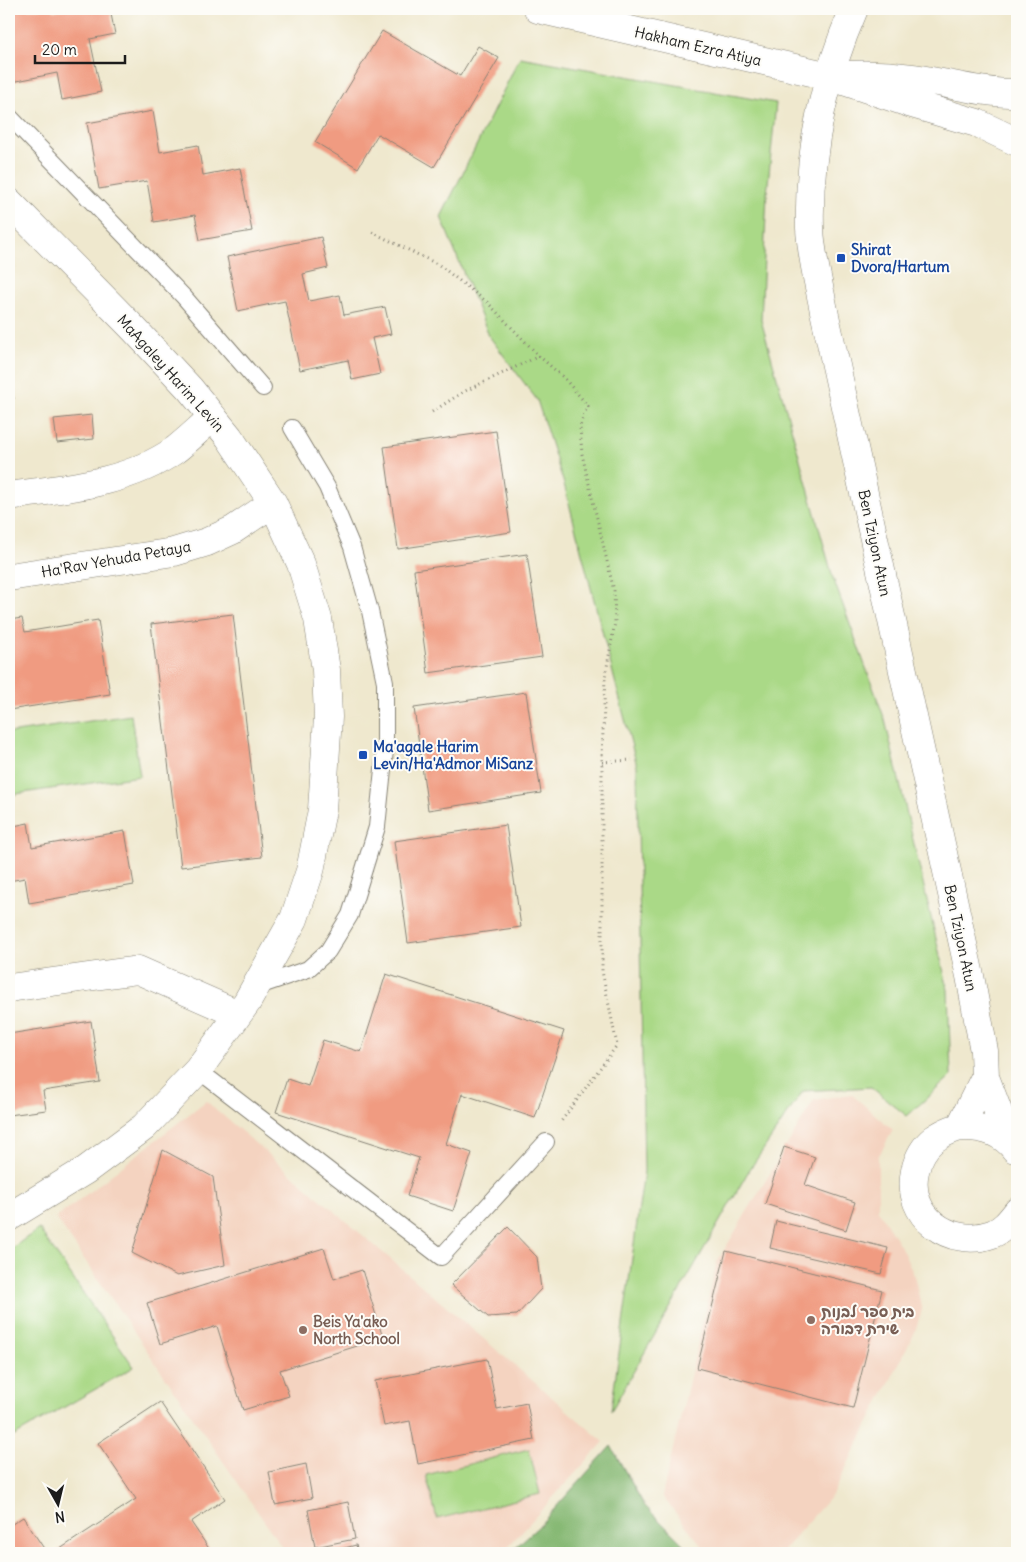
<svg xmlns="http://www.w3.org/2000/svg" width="1026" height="1562" font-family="Delius,'Playpen Sans Hebrew',sans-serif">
<rect width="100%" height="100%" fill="#fdfcf7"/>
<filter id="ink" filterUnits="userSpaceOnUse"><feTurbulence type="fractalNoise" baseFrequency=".02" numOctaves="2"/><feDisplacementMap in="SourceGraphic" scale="10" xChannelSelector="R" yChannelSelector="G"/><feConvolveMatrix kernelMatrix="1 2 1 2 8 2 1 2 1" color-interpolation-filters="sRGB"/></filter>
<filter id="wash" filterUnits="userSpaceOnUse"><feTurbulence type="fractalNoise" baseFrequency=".0096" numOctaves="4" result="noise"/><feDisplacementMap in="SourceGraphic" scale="20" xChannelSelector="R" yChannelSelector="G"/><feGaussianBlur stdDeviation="1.12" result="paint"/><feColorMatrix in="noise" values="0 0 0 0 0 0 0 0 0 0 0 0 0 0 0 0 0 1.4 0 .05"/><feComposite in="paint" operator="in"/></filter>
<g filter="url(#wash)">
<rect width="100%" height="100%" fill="#efe8ce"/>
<path fill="#f4d3c0" d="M851,1094L893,1130L878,1157V1210L900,1245L914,1275L922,1309L915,1332L832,1495L781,1553H708L662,1496L717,1262L814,1100Z
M206,1101L604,1442L502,1553H286L56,1218Z"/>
<path fill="#aad987" stroke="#637a52" d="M520,57L776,103L767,194L761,320L833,578L885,720L948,990L951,1076L907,1116L871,1087L803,1091L748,1172L611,1411L644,1171L637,766L564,484L537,400L489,336L441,217Z
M131,715L140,776L9,795V733Z
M39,1229L134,1367L9,1439V1250Z
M529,1449L540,1494L437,1519L426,1475Z"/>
<path fill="#87b974" stroke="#526a48" d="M611,1446L644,1505L692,1553H509L538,1527Z"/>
<g id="blocks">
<path fill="#f09b81" d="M9,9H53L54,11L65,9H110L115,34L90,39L101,92L62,100L57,73L12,82L9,65Z
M382,31L460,76L478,46L499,58L434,167L378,134L358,168L315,142Z
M153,111L160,152L198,145L203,175L240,168L252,231L200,240L195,215L154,222L147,181L99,189L87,123Z
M321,237L328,268L303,274L309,301L340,295L344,315L385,307L391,334L372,338L380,374L352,380L348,360L300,370L285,301L238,311L227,257Z
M9,375H10L14,399L9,400Z
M92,415L94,439L57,443L54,419Z
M496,431L511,532L398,549L384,447Z
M527,554L542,657L428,673L414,570Z
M233,614L262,857L181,867L151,624Z
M22,618L25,632L98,620L110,694L9,710V620Z
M526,692L541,793L428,810L414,708Z
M28,823L32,847L125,831L134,885L29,903L25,878L9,881V827Z
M506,825L521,927L408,943L394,841Z
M386,974L564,1031L535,1118L462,1094L446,1144L472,1153L453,1211L407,1196L419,1158L276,1112L287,1079L308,1086L323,1040L361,1052Z
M91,1021L100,1082L43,1091L46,1110L9,1115V1034Z
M784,1147L815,1157L805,1185L855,1202L846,1230L765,1204Z
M163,1150L213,1177L225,1265L177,1276L132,1253Z
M776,1221L888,1248L881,1274L770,1248Z
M508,1227L537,1257L541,1289L517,1315L488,1317L451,1285Z
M324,1248L334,1279L362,1270L383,1338L280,1370L289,1396L243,1410L217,1326L160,1344L147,1303Z
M726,1251L882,1290L853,1408L697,1368Z
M487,1359L497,1409L527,1403L534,1440L418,1464L410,1421L384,1426L375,1381Z
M160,1402L225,1499L191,1522L212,1553H54L136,1499L98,1443Z
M306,1464L312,1498L275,1505L269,1472Z
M348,1502L355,1539L315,1547L308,1510Z
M23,1517L47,1553H9V1526Z
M356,1545L358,1553H326Z"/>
</g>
</g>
<g filter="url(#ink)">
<use href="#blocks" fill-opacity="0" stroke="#868275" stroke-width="1"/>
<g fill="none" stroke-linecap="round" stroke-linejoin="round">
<defs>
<path id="service" d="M9,116L184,297L263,388
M256,987L308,969L328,951L350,915L377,827L385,750V682L370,611L352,547L327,487L292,428
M198,1070L441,1257L546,1142"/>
<path id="minor" d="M538,9L829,76L909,103L977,123L1017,142
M854,9C824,78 808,153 810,228C811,256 819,284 824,311L970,976L984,1051L985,1077L1010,1143
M848,75C870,74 892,75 914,78C949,83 980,93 1017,93
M9,202L133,328L190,389L229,437L273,503L301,564L318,619L326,670L328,717L322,810L310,871L294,919L247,1002L198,1070L144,1127L86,1170L9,1217
M9,496C65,488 127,484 175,450C188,440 201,427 213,417
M9,577L174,552L207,542L233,530L273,503
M9,988L138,970L238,1014
M960,1127L985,1077
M1015,1149C1003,1133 985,1127 965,1127C954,1127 943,1133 934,1139C924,1147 918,1158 915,1171C905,1216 950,1249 992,1234C1003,1230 1010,1221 1017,1212"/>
</defs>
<use href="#service" stroke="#868275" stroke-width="18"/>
<use href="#minor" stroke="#868275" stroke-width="29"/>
<path stroke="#868275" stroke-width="3" stroke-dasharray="1 4" stroke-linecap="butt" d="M372,232L439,265L487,302L539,356L564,378L588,406L583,416L580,427L582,454L614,591L615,622L605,678L602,758V971L617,1045L560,1123
M432,412L463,392L539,356
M602,762L632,760"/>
<use href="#service" stroke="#fff" stroke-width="16"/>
<use href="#minor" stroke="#fff" stroke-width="28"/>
</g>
</g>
<g fill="#1a4fb4" stroke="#fdfcf7" stroke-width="2">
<rect x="836" y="253" width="10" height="10" rx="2.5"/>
<rect x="358" y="750" width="10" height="10" rx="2.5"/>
</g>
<g fill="#8d6e63" stroke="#fdfcf7" stroke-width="2">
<circle cx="811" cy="1320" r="5"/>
<circle cx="303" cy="1330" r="5"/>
</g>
<g text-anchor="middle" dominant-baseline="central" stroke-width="4" stroke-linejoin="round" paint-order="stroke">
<g font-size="15" fill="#1c1c1c" stroke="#fdfcf7">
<text transform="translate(698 46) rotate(13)">Hakham Ezra Atiya</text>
<text transform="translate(171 373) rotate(48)">MaAgaley Harim Levin</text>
<text transform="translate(875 543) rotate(78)">Ben Tziyon Atun</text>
<text transform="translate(116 559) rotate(-10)">Ha'Rav Yehuda Petaya</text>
<text transform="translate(961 938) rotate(78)">Ben Tziyon Atun</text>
</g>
<g font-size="15" font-weight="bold" fill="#164399" stroke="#fdfcf7" text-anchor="start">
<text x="851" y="249">Shirat<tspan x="851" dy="17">Dvora/Hartum</tspan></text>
<text x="373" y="746">Ma'agale Harim<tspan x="373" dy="17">Levin/Ha'Admor MiSanz</tspan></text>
</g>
<g font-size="15" font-weight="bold" fill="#785e54" stroke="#fdfcf7" text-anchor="start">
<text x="821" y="1311">בית ספר לבנות<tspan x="821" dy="17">שירת דבורה</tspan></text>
<text x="313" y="1321">Beis Ya'ako<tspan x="313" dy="17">North School</tspan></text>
</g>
</g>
<rect width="1026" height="1562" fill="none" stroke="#fdfcf7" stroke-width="30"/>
<g transform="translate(58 1504) rotate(172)" stroke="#fdfcf7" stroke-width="4" paint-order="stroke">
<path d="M0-4L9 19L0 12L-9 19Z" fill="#1c1c1c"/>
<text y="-8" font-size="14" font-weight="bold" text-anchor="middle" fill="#1c1c1c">N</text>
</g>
<path d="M35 55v8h90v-8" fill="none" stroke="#1c1c1c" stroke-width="2.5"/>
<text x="42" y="55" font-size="15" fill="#1c1c1c" stroke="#fdfcf7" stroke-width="4" paint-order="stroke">20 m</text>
</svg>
